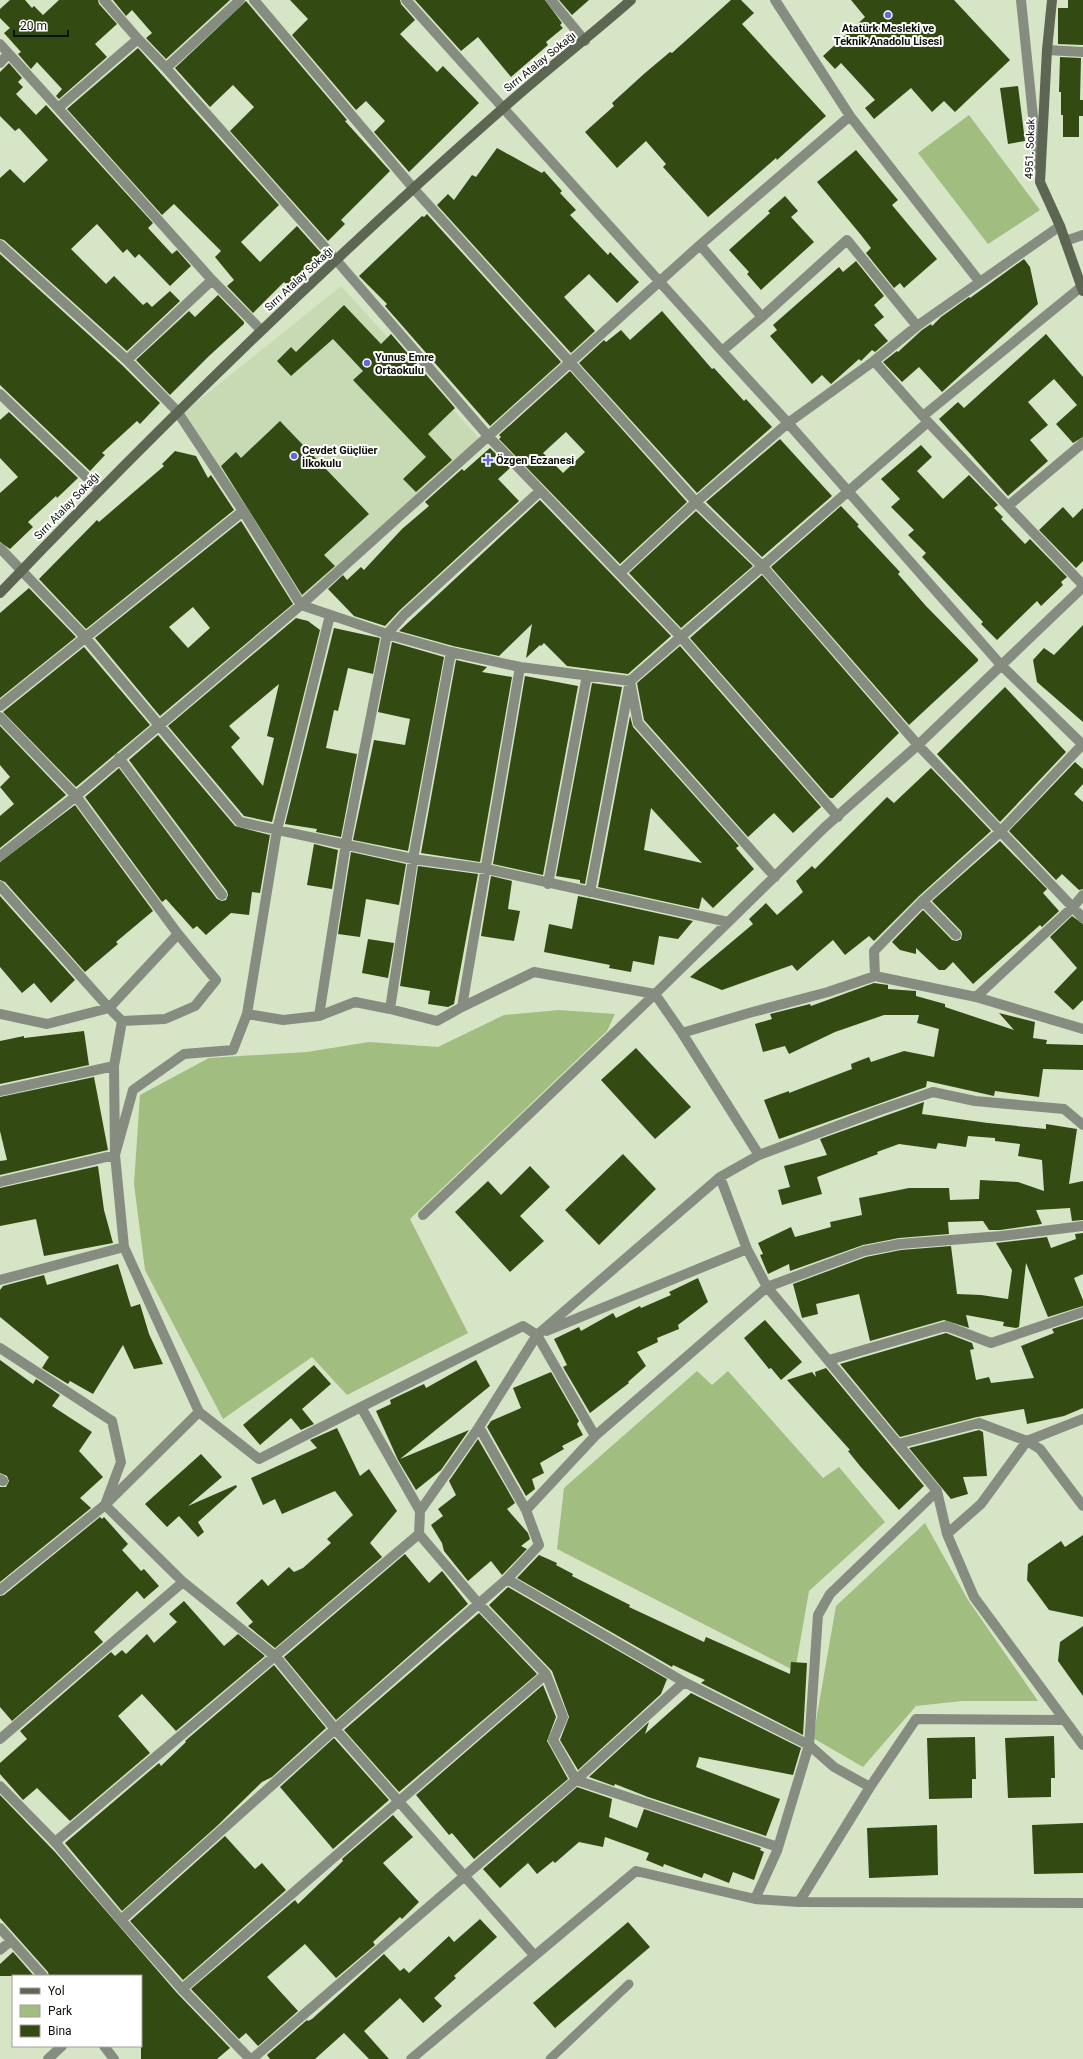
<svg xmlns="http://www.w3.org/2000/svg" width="1083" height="2059" font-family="Roboto,sans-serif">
<rect width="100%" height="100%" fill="#d6e5c6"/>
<path fill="#c8dab4" d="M341,286L479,438L302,597L183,413Z"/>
<path fill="#a1bd7f" d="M969,115L1040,210L988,244L918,153Z
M559,1010L615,1014L607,1031L410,1219L468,1333L347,1395L312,1357L223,1419L145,1270L134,1184L140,1095L209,1058L307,1052L369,1042L438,1047L504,1015Z
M697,1371L712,1385L728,1371L823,1478L839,1467L885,1522L809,1591L795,1671L557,1549L564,1488Z
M925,1523L968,1600L1038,1701H962L916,1706L863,1767L813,1738L836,1606Z"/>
<path fill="#344a13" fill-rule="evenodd" d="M10,0H25L32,8L34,6L43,15L59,0H98L99,4L117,24L95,44L107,57L59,99L56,96L62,89L37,62L31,69L18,54L21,52L4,33L10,28L0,18V9Z
M113,0H230L166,59L146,38L152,33L132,10L126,16Z
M290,0H400L401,4L415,20L400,34L437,72L443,66L479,103L409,172L374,132L385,121L366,101L356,110L292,35L308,19Z
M415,0H545L562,23L560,25L563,28L546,42L548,45L511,77L478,37L461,51Z
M559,0H589L572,15Z
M731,0H741L754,13L742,24L826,116L777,160L776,158L708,217L663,167L666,164L646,141L617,168L585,132L614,106L612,103L645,73L670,52L672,53Z
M851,0H954L1010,60L955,112L944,101L932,112L911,88L874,119L865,108L875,100L841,63L835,69L823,56L865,17Z
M1068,0H1083V45L1058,44V8H1068Z
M246,1L347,120L345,121L390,171L341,220L345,224L328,241L230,131L254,107L233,85L210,107L175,68Z
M138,48L279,205L241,242L260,262L297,226L322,254L288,286L284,282L253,313L227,286L234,280L215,257L221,251L174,204L162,215L67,109Z
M1060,57L1081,58L1080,100H1083V116H1079V137H1063V115H1061V92H1059Z
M9,63L22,78L18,82L23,87L16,94L36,115L46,105L153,223L148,228L172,254L177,250L191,266L170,286L139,254L135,258L127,249L123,253L97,224L71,249L106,284L114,276L143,305L147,302L152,307L170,291L180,301L127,351L4,240L0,239V178L10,169L24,183L48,160L19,128L15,131L0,116V72Z
M1018,86L1025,141L1008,144L1000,88Z
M497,148L542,173L544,171L562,191L560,193L576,210L570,215L608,255L610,252L639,282L617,303L589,274L564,297L595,331L571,353L437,205L448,194L454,200L472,175L476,177Z
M856,150L898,200L892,205L937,259L904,288L900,283L894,288L866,253L871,248L861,235L817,182Z
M785,196L798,211L791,217L814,242L761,290L747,274L749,272L729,250L770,213L768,211Z
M427,214L561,362L490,426L385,306L387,304L359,276L422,216L424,217Z
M0,254L122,365L160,403L140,424L137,421L102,453L105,455L90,471L0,385Z
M1024,259L1030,267L1038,304L942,392L919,367L902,382L883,362L897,351L898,352L922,330L931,324L932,326L941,317L969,297L970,298Z
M856,261L884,296L874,305L884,317L874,325L888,341L875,352L872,350L861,361L859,359L831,384L822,375L812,384L770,336L777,330L773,325L839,267L843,272Z
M218,295L244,322V324L209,356L170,395L136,360L189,311L195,317Z
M344,305L381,344L391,334L455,408L428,434L452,460L416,492L403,479L426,457L353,380L363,371L333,339L291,376L277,361L291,347L296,352Z
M662,311L712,369L714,368L744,401L746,399L772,427L697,493L579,363L604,340L606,342L621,330L630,340Z
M1046,334L1083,377V437L1073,443L1056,424L1077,405L1054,379L1028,402L1048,425L1030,440L1048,461L1008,496L939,419L958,402L964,408Z
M570,371L687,502L620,564L499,439L501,437L499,435ZM566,432L585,452L563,473L543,453Z
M9,412L78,478L57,498L56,496L28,522L33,527L10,549L0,542V493L18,477L0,458V420Z
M280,421L369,514L324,555L335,566L302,595L221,466L236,452L241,458Z
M780,439L832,496L762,557L706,502Z
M921,445L932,457L917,471L943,499L969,475L998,505L994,508L1003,517L1001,519L1025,544L1030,539L1067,577L1061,582L1063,585L1041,606L1037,601L997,640L981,624L983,622L922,557L926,553L908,535L914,530L891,507L900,499L881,479Z
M490,448L510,468L498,479L519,501L400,610L385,626L354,616L328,589L343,575L347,580L361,567L364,570L402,529L429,506L425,502L462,469L464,471Z
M175,451L196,456L208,478L211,475L234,510L86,629L39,579L97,520L99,522L164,466L162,464Z
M540,500L671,636L628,674L567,666L544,643L541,646L540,645L526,658L532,624L499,656L453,646L399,631Z
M841,506L859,525L857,526L900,572L898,574L926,606L978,659V661L909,725L771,567Z
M1063,507L1073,518L1083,508V561L1076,568L1039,530Z
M696,511L753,566L681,628L629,573Z
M241,521L293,604L160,716L95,638ZM193,607L210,628L188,648L169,627Z
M762,575L899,733L833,798H830L690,638Z
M29,588L76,637L0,698V613Z
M296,618L308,621L320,630L272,822L244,816L168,726ZM279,684L267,736L274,738L263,786L231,747L240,738L229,726Z
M1083,625V722L1037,682L1033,660L1044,648L1054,655Z
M334,628L380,638L373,674L348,668L338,711L334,710L326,748L357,754L341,837L316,832L317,829L285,824Z
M392,642L444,657L408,851L353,840L374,740L405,745L410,719L378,712Z
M680,646L821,807L793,833L774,813L748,837L644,720L637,683Z
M84,647L150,725L76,787L3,712Z
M456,660L487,667L482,672L512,677L480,862L421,853Z
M525,676L578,686L543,875L493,864Z
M592,683L622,687L585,884L580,883V880L556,876Z
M1005,687L1066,752L1000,822L937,754Z
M630,716L633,727L739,846L736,848L754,869L713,908L702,897L699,909L598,887ZM651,808L702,863L644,850Z
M0,726L66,795L0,848V816L14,804L0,787L10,777L0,765Z
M158,735L235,826L270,835L260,893L252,892L249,915L231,913L206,935L197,926L193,929L166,899L162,902L85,797L119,768L217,899L222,901L226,900L228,895L227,891L129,760Z
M1075,762L1083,769V784L1074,794L1083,802V889L1079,890L1062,874L1056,880L1009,831Z
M931,768L991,831L919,896L874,941L869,936L845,955L833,940L797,971L792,965L722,990L690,977L753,924L749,919L766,903L777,915L803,892L796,881L812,866L815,869L887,797L894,803Z
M75,805L153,911L116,942L118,944L85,972L5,882L0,880V862Z
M1000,841L1047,889L1043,893L1059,911L1042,927L1040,925L973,984L953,962L945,970H939L916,948V954L900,950L892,942L923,910L952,940L957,941L961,939L962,934L961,931L932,901Z
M314,844L338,850L332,889L307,885Z
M351,852L406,864L399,905L366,899L360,937L338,934Z
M418,866L478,874L454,1004L448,1007L428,1004L430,991L400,986Z
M491,876L512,881L508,909L520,911L514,941L481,936Z
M0,896L75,980L51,1003L34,983L22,993L0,967Z
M578,896L588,898L693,921L678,939L659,936L654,965L633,961L631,972L609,968L610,965L544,952L549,924L572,929Z
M1072,916L1083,924V1000L1073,1010L1054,992L1077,968L1050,937Z
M368,939L394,943L388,978L362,973Z
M874,983L888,985V989L916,991V996L945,1004V1007L1014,1030L999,1013L1035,1022L1033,1038L1047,1040L1046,1044L1083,1045V1070L1043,1069L1039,1097L995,1091L994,1096L927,1081L926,1087L779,1139L764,1100L789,1091V1093L852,1069L851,1064L869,1057L871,1062L904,1051L934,1057L939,1029L917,1023L919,1015H884L835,1032L789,1054L785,1046L763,1052L755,1024L772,1019L770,1014L810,1004L811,1006Z
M84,1031L89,1065L0,1084V1041L24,1036V1038Z
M636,1048L691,1107L655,1139L601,1080Z
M94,1077L108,1150L0,1175V1161L7,1160L0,1131V1097Z
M924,1102L922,1114L988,1123L1046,1129V1124L1077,1129L1069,1184L1083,1181V1220L1072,1221L1070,1208L1036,1210L1042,1224L1000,1230H989L983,1221L948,1222L949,1234L899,1238L863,1245L790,1271L789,1264L768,1274L760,1255L763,1254L758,1243L791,1227L795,1237L831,1227L830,1222L862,1215L859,1198L909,1188H949L950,1200L979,1199L980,1180L1018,1182L1044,1191L1042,1160L1018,1156L1020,1144L995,1141V1138L968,1136L966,1147L938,1143L936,1149L899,1144L877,1152L878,1154L817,1177L822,1194L782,1205L778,1190L790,1187L784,1166L827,1155L820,1139Z
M623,1154L656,1189L599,1245L565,1210Z
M98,1166L104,1210L113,1243L44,1256L36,1219L0,1226V1188Z
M530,1166L550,1187L520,1216L544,1241L510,1272L455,1212L488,1181L501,1195Z
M1083,1233V1274L1074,1278L1083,1300V1306L1048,1317L1026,1263L1019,1327L1016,1328L1003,1326L1004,1322L966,1315L969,1328L944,1320L870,1341L859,1294L816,1304L818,1314L802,1318L793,1284L866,1257L901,1250L951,1246L957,1294L981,1295L1008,1299L1012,1270L996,1243L1047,1237L1051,1248L1076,1239L1075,1234Z
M118,1264L131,1307L140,1304L149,1334L163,1364L134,1369L123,1345L93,1394L70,1381L68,1384L42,1368L49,1357L0,1317V1290L3,1286L44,1275L47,1285Z
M698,1278L708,1302L678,1325L679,1329L657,1338L658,1342L637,1352L646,1366L628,1382L629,1383L590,1413L563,1367L567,1365L554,1339L579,1327L581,1331L613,1313L616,1318L640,1306L641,1308L671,1295L669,1292Z
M1083,1319V1408L1064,1416L1027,1424L1024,1409L977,1417L900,1437L840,1364L946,1333L972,1343L974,1349L970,1350L976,1380L989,1377L991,1383L1034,1378L1021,1346L1054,1333L1052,1329Z
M765,1320L802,1362L781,1380L771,1368L769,1369L744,1338Z
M0,1360L33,1384L36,1379L60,1395L52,1406L92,1432L79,1451L103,1477L80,1498L91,1508L0,1582V1487H6L9,1481L7,1476L0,1473Z
M476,1360L490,1386L400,1459L469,1430L441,1470L416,1490L398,1460L376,1411L391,1404L390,1400L424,1384L426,1388Z
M314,1365L331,1384L302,1409L314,1424L301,1430L291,1418L260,1445L243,1425Z
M826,1368L924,1486L899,1510L860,1466L848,1451L850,1450L787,1380L812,1372L816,1377L815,1372Z
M551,1372L579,1421L577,1424L583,1435L562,1446L564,1449L540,1463L544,1473L532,1479L535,1489L526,1496L487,1427L491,1421L521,1408L513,1388Z
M337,1428L360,1476L369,1469L397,1511L370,1543L382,1557L275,1648L248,1626L253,1622L236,1603L262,1579L268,1586L289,1567L294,1572L303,1568L331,1543L327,1539L353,1515L335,1491L282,1514L275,1499L263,1505L251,1478L317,1448L310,1440Z
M979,1430L983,1432L987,1476L963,1477L968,1494L951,1499L909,1448Z
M478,1439L515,1503L507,1509L528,1533L530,1539L521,1546L527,1549L502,1575L491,1561L468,1581L444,1551L442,1543L431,1525L443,1516L438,1509L456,1495L449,1481Z
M201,1454L222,1477L188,1506L236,1485L237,1487L198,1522L204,1532L198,1537L179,1516L167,1527L145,1504Z
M100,1517L102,1519L104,1517L128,1544L122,1550L141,1571L144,1569L159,1586L144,1599L137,1591L94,1632L103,1642L12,1721L0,1707V1596L4,1595Z
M1083,1535V1617L1049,1610L1027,1580L1028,1564L1061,1541L1065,1547Z
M405,1554L429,1583L442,1571L468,1604L336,1720L284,1657Z
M539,1555L557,1563L556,1565L573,1574L572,1576L630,1605L629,1607L704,1642L706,1637L790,1674L791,1662L807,1663L803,1735L701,1683L705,1680L673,1665L672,1667L517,1578Z
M508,1587L667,1679L661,1694L578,1770L560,1740L569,1717L552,1671L489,1605Z
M184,1601L224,1646L238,1634L265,1656L176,1731L142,1694L118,1716L150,1753L70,1821L37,1788L23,1800L0,1774V1763L27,1739L20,1731L111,1652L115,1656L122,1650L126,1654L147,1634L154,1643L177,1622L169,1614Z
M479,1613L537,1674L399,1792L344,1730Z
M1083,1626V1696L1058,1661L1060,1642Z
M274,1665L326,1728L272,1777L262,1782L217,1826L122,1911L65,1843L159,1763L161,1766L186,1742L185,1741Z
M543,1685L556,1717L547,1741L568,1779L474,1859L452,1833L449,1835L416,1795Z
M691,1693L801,1748L793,1775L699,1757L696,1767L780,1799L766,1836L648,1797L615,1784L614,1786L589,1777L649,1722L645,1734Z
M1054,1736L1055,1778H1051V1797L1008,1798L1005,1738Z
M975,1737L976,1779H972V1798L929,1799L927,1738Z
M334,1738L389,1800L333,1849L280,1787Z
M577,1787L612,1799L609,1817L637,1828L644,1809L761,1848L760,1850L764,1852L754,1880L733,1872L729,1883L704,1873L702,1878L664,1864L663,1867L646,1860L649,1853L605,1837L603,1847L579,1842L555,1863L553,1861L537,1874L528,1863L500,1888L483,1869Z
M0,1795L55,1852L177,1993L230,2048L217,2059H141V1976H49L48,1972L0,1918Z
M393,1815L413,1837L383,1863L419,1902L402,1919L400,1917L373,1942L375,1945L336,1978L305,1944L267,1977L298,2011L258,2046L246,2033L239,2039L191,1989L295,1900L298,1904L343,1861L342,1859Z
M1083,1823V1873L1034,1874L1032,1825Z
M937,1825L938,1875L869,1878L867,1828Z
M225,1836L255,1869L262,1863L286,1890L183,1980L130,1921Z
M480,1919L497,1937L454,1976L456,1978L434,1998L442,2006L423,2023L400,1998L364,2031L389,2059H369L344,2033L315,2059H270L267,2055L307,2020L308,2021L312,2019L384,1954L400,1971L404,1968L409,1973L449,1936L454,1942Z
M628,1922L650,1947L555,2028L533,2003Z
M13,1952L34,1976H0V1964Z"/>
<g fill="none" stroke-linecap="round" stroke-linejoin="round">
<path stroke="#868d80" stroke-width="9" d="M550,2059L629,1984"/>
<path stroke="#868d80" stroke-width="10" d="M104,0L138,39
M240,0L166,68L138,39L58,108L212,280L261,330
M254,0L414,189L696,502L762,566L918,745L1083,587
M406,0L722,351L788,423L1001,665L1083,745
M551,0L585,41
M775,0L850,116L979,281
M1021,0L1038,165
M0,44L58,108
M1047,50L1083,52
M0,63L8,54
M166,68L337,261L488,436L680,636L838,817
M1065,241L1083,235
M0,245L127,360L177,411L243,511L301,605L387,634L451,652L520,667L630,681L638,723L775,877
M700,245L762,317L722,351
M762,317L847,240L917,326
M127,360L212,280
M874,361L917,326L1060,226
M0,394L100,490
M923,416L1081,287
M1008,506L1083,443
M0,548L85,637L240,822L413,859L487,869L728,922
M620,573L696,502L788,423L874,361L928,422L1083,585
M0,706L243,511
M0,717L76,796L178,934L216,980L195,1006L165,1019L122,1021L114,1066L115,1155L0,1182
M119,758L222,895
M0,856L76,796L301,605L700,245L850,116
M548,884L587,675
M0,886L109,1008L178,934
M590,892L630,681L928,422
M956,935L923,901L1001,831L1083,744
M875,976L874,951L923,901
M976,997L1073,907L1083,895
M462,1007L520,667
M390,1009L413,859L451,652
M0,1014L47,1024L109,1008L122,1021
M247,1014L283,1020L319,1016L355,1002L390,1009L437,1021L462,1007L534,972L655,994L682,1033L749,1013L828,992L875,976L976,997L1083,1029
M319,1016L346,843L387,634L404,615L540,491
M682,1033L759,1155
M0,1091L114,1066
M423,1215L655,994L825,827L918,745L1083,918
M1083,1226L1001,1236L900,1244L864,1251L767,1287L937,1491L947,1534L974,1597L1083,1745
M124,1247L199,1412
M0,1280L124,1247L115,1155L133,1090L184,1054L233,1050L247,1014L277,830L330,615
M546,1331L747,1249
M537,1335L720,1177L759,1155L880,1110L933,1092L975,1101L1064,1109L1083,1125
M0,1348L112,1421L121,1462L105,1505L183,1582
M829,1360L946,1326L991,1343L1083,1312
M361,1407L523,1326L537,1335
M898,1444L979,1423L1027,1441L1040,1449L1083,1506
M0,1479L3,1481
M526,1510L479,1427L537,1335L595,1436
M420,1511L479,1427
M947,1534L981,1504L1027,1441L1083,1419
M507,1579L539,1545L526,1510L595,1436L767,1287L747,1249L720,1177
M0,1590L105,1505L199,1412L259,1459L361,1407L420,1511L419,1534L478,1603L546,1674L563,1717L553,1740L576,1780L778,1847
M0,1739L183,1582L276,1657L335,1729L534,1955
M55,1842L419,1534
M755,1899L777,1851L809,1745L818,1615L830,1594L937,1491
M799,1902L870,1787L916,1719L1064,1720
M121,1920L335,1729L507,1579L684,1682L809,1745L834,1767L870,1787
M0,1928L43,1976
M0,1950L11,1941
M182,1989L546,1674
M104,2046L114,2059
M48,2059L62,2046
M252,2059L576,1780L684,1682
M411,2059L636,1871L755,1899L799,1902L1083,1903"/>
<path stroke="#868d80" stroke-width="10" d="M0,1786L55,1842L121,1920L182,1989L250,2059"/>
<path stroke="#5d6553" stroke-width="10" d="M1052,0L1047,50L1040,182L1060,226L1083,291
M0,593C161,425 327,263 501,110C543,72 588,38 631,0"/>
</g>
<g fill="#6567e0" stroke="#fff" stroke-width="1.5">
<circle cx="888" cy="15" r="4"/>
<circle cx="367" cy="363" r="4"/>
<circle cx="294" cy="456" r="4"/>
<path d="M486 454h4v4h4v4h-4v4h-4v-4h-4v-4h4z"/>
</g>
<g text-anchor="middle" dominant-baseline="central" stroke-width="4" stroke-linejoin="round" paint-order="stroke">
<g font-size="11" font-weight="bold" fill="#0c1107" stroke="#fff" text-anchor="start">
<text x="888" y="28" text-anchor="middle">Atatürk Mesleki ve<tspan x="888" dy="13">Teknik Anadolu Lisesi</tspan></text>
<text x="375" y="357">Yunus Emre<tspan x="375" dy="13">Ortaokulu</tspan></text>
<text x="302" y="450">Cevdet Güçlüer<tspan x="302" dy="13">İlkokulu</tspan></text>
<text x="496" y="460">Özgen Eczanesi</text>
</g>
<g font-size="11" fill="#0c1107" stroke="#fff">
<text transform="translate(540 62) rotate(-39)">Sırrı Atalay Sokağı</text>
<text transform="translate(1030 149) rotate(-88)">4951. Sokak</text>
<text transform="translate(299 279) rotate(-43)">Sırrı Atalay Sokağı</text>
<text transform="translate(67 506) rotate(-46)">Sırrı Atalay Sokağı</text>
</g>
</g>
<rect x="12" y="1975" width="130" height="72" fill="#ffffff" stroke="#9ea09c"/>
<rect x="20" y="1988" width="20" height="6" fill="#5d6553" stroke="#9ea09c"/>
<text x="48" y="1995" font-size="12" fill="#0c1107">Yol</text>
<rect x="20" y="2005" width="20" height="12" fill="#a1bd7f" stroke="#9ea09c"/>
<text x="48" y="2015" font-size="12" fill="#0c1107">Park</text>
<rect x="20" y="2025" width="20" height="12" fill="#344a13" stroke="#9ea09c"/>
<text x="48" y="2035" font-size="12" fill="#0c1107">Bina</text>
<path d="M14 30v6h54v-6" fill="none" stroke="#0c1107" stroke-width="2"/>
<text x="20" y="30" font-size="12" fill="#0c1107" stroke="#ffffff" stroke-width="3" paint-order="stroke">20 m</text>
</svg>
